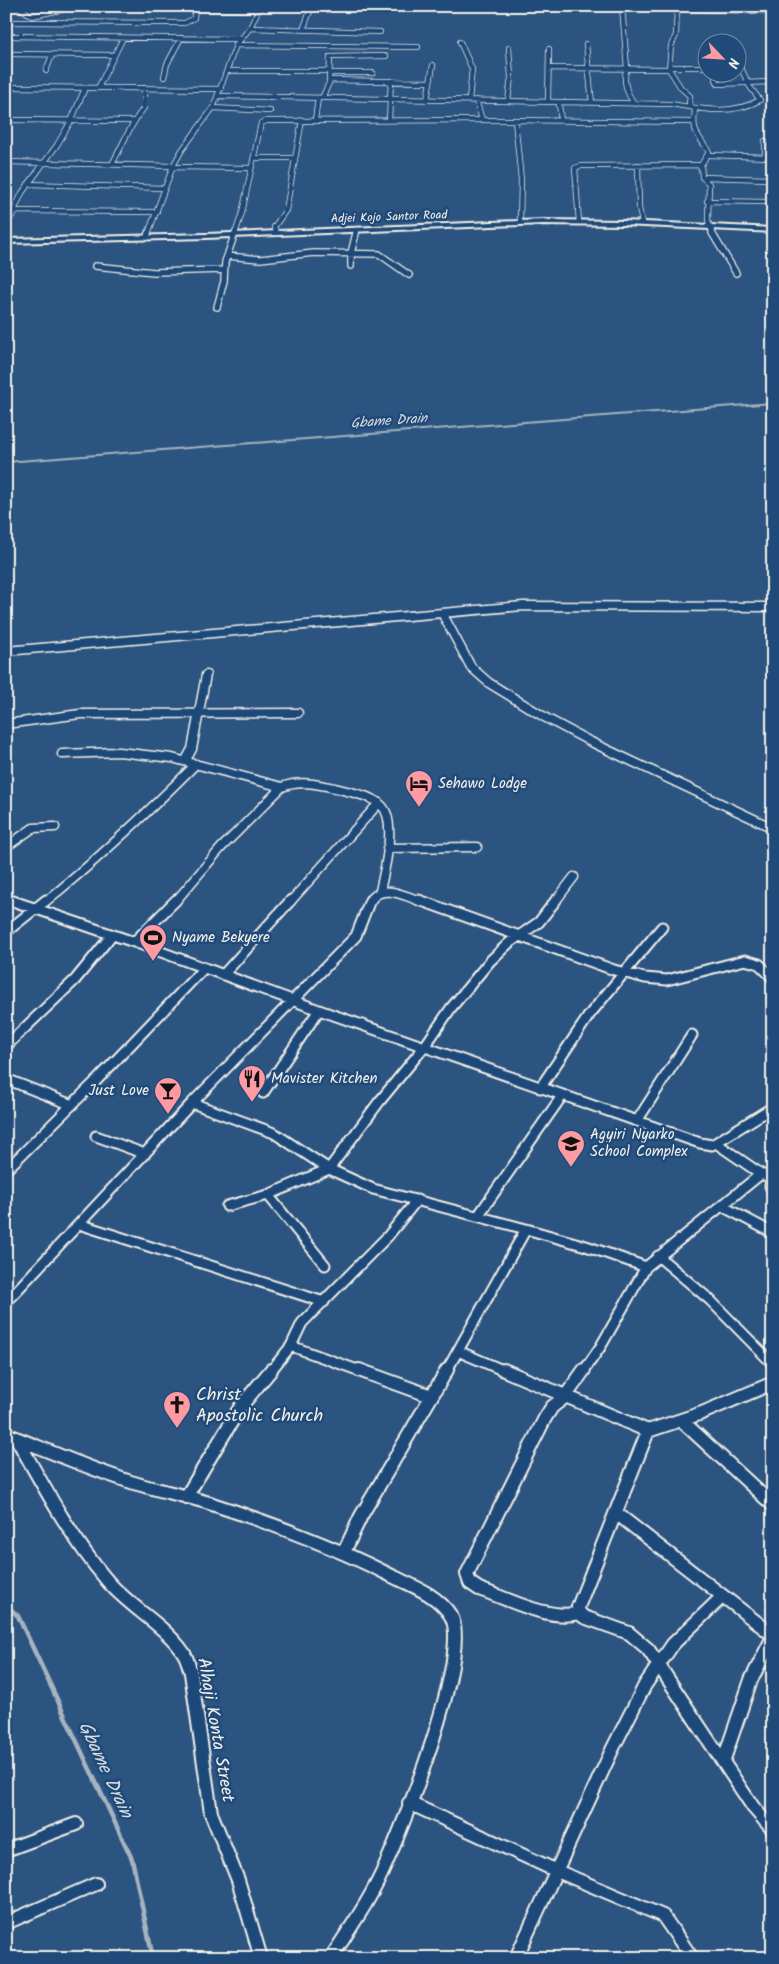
<svg xmlns="http://www.w3.org/2000/svg" width="779" height="1964" font-family="Kalam,sans-serif">
<rect width="100%" height="100%" fill="#2c5481"/>
<filter id="ink" filterUnits="userSpaceOnUse"><feTurbulence type="fractalNoise" baseFrequency=".02" numOctaves="2"/><feDisplacementMap in="SourceGraphic" scale="10" xChannelSelector="R" yChannelSelector="G"/><feConvolveMatrix kernelMatrix="1 2 1 2 8 2 1 2 1" color-interpolation-filters="sRGB"/></filter>
<g filter="url(#ink)">
<g fill="none" stroke-linecap="round" stroke-linejoin="round">
<path stroke="#a7b4c0" stroke-width="2" d="M6,462L773,403"/>
<path stroke="#a7b4c0" stroke-width="4.5" d="M6,1605L18,1616L132,1859L153,1958"/>
<defs>
<path id="minor-far4" d="M17,6L32,16L79,6
M100,6L150,8
M450,6V8
M622,6L627,68C622,80 627,95 635,104
M677,6L676,35L671,46L669,69L681,88L690,96L689,103L695,110C692,134 698,134 709,152L701,165L702,177L709,184L708,221L713,234
M194,9L259,10
M677,9L773,11
M6,22L185,23L194,18L195,6
M250,28L380,32
M303,30L312,6
M6,36L240,39
M460,42L472,69L469,100
M586,44L592,103
M236,45L418,47
M6,54L114,55
M669,67H706
M550,68L669,69
M46,71L52,55
M227,71H329
M713,72L718,84L773,82
M329,73H373
M164,77L167,64L181,38
M329,80L430,82
M6,87L221,89
M98,88L123,38
M219,96L671,104C701,109 731,116 760,100L750,87L740,66H736
M322,98L329,83L330,57L386,56
M427,100L433,65
M476,100L482,120
M508,101L511,77L509,48
M548,101L549,49
M559,104L561,121
M213,108L270,111
M6,120L133,121
M315,120L318,98
M389,120L391,81
M515,120L521,180L520,222
M765,141V157
M709,155L773,157
M254,158H295
M6,162L173,166
M112,164C123,145 130,124 144,108V88
M638,165L639,208L642,223
M173,167L251,168
M702,177L773,179
M28,184L165,188
M707,201L773,202
M15,211L157,212
M579,222L575,168L581,166L701,165
M6,229L22,193L57,145L71,121L85,88
M277,233L274,227L286,210L302,120
M148,234L173,166L182,150L213,108L236,45L250,28L260,6
M235,234L242,213L261,123L267,121L507,120L693,122
M356,234L357,230"/>
<path id="minor-far3" d="M712,233L736,273
M147,237L148,233
M227,256L260,259L314,253L379,254L409,275
M95,266L154,272L223,270
M351,266V253L356,233
M217,307L224,281L225,262L235,233"/>
<path id="minor-far2" d="M442,613L471,667L489,683L546,718L589,741L773,828
M6,651L523,606L773,607
M6,724L80,714L298,713
M62,754L119,752L172,758L282,787
M186,760L192,749L206,675
M6,847L33,828L55,827
M387,848L477,847
M6,899L14,902
M45,902C99,859 147,813 196,764
M175,902L221,848L282,787C299,780 317,784 335,788C349,792 370,795 381,805C398,820 384,872 380,891
M290,902L379,803
M370,902C380,882 406,896 422,902
M555,902L574,877"/>
<path id="minor-far1" d="M10,900L134,942L319,1010L700,1143L712,1145L773,1107
M419,900L614,970L645,978L667,980L745,960L759,964L773,978
M6,932L46,900
M134,942L176,900
M223,975L291,900
M6,1046L75,980L112,935
M6,1079L72,1105
M540,1088L590,1014L662,927
M263,1093L319,1010
M192,1103L274,1133L329,1169L373,1189L526,1229L446,1372
M637,1121L692,1035
M96,1136L145,1154
M716,1143L761,1174L773,1179
M6,1170L98,1079L204,968
M772,1179L770,1186L773,1193
M268,1195L325,1265
M227,1206L268,1195L329,1169L379,1102L425,1046L451,1008L490,961L509,943L539,922L556,900
M722,1206L773,1233
M478,1216L562,1096
M79,1224L324,1302
M526,1229L586,1246L646,1267
M658,1256L710,1300L773,1364
M6,1302L192,1103L356,936L370,900
M291,1346L363,1372
M458,1351L507,1372
M270,1372L291,1346L302,1323L388,1236L417,1200
M583,1372L601,1346L646,1267L761,1174"/>
<path id="minor" d="M359,1370L431,1396
M504,1370L648,1431L702,1413L773,1383
M681,1420L773,1505
M648,1431L578,1607L579,1613L584,1617L629,1633L648,1649L753,1807L773,1830
M6,1434C44,1449 83,1466 122,1479C150,1489 180,1494 209,1503C271,1523 333,1546 392,1576C413,1586 438,1595 451,1616C472,1653 404,1824 385,1866C371,1899 350,1928 331,1958
M17,1439C44,1487 70,1536 105,1578C127,1606 163,1623 183,1652C187,1657 189,1666 191,1673L211,1813L238,1880L261,1958
M186,1497L241,1406L271,1370
M616,1513L773,1635
M344,1552L361,1516L447,1370
M579,1613C548,1621 509,1599 479,1589L470,1583L467,1574L545,1418L552,1407L565,1397L584,1370
M723,1762L751,1680L773,1637
M409,1803L557,1871L663,1916L692,1958
M6,1850L76,1824
M6,1923L96,1884
M516,1958L613,1748L645,1685L673,1644L722,1597"/>
<path id="tertiary" d="M543,220L623,221L773,228V232L623,225L543,224L206,238L6,243V239L206,234Z"/>
</defs>
<use href="#minor-far4" stroke="#f4f1e8" stroke-width="6"/>
<use href="#minor-far3" stroke="#f4f1e8" stroke-width="8"/>
<use href="#minor-far2" stroke="#f4f1e8" stroke-width="11"/>
<use href="#minor-far1" stroke="#f4f1e8" stroke-width="13"/>
<use href="#minor" stroke="#f4f1e8" stroke-width="16"/>
<use href="#tertiary" stroke="#f4f1e8" stroke-width="4"/>
<use href="#minor-far4" stroke="#1f4a7a" stroke-width="4.5"/>
<use href="#minor-far3" stroke="#1f4a7a" stroke-width="5.5"/>
<use href="#minor-far2" stroke="#1f4a7a" stroke-width="8"/>
<use href="#minor-far1" stroke="#1f4a7a" stroke-width="9"/>
<use href="#minor" stroke="#1f4a7a" stroke-width="12"/>
<use href="#tertiary" fill="#1f4a7a" fill-rule="evenodd"/>
</g>
</g>
<defs>
<symbol id="hotel-pin" viewBox="-11 -11 22 30"><path d="M0 17L-7.5 6A9.5 9.5 0 1 1 7.5 6Z" fill="#ff9aa2" stroke="#1f4a7a"/><path d="M-6-4.5h1.5V1H6V5H4.5V3h-9V5H-6ZM-4 0a1.8 1.8 0 1 1 3.6 0ZM.5 0V-2.5h3Q6-2.5 6 0Z" fill="#111"/></symbol>
<symbol id="stadium-pin" viewBox="-11 -11 22 30"><path d="M0 17L-7.5 6A9.5 9.5 0 1 1 7.5 6Z" fill="#ff9aa2" stroke="#1f4a7a"/><path d="M0-5a6.5 5 0 1 0 0 10a6.5 5 0 1 0 0-10ZM-3.5-1.8h7v3.6h-7Z" fill="#111"/></symbol>
<symbol id="restaurant-pin" viewBox="-11 -11 22 30"><path d="M0 17L-7.5 6A9.5 9.5 0 1 1 7.5 6Z" fill="#ff9aa2" stroke="#1f4a7a"/><path d="M-5-6h1v4h1v-4h1v4h1v-4h1v5L-1.5 .5V6h-2V.5L-5-1ZM5-6V6H3V1.5H1.5Q1.5-4 5-6Z" fill="#111"/></symbol>
<symbol id="bar-pin" viewBox="-11 -11 22 30"><path d="M0 17L-7.5 6A9.5 9.5 0 1 1 7.5 6Z" fill="#ff9aa2" stroke="#1f4a7a"/><path d="M-6-5H6L.8 .8V4.5H3.5V6h-7V4.5H-.8V.8Z" fill="#111"/></symbol>
<symbol id="school-pin" viewBox="-11 -11 22 30"><path d="M0 17L-7.5 6A9.5 9.5 0 1 1 7.5 6Z" fill="#ff9aa2" stroke="#1f4a7a"/><path d="M0-5L7-2L0 1L-7-2ZM-4 1L0 2.5L4 1V4Q0 6-4 4Z" fill="#111"/></symbol>
<symbol id="church-pin" viewBox="-11 -11 22 30"><path d="M0 17L-7.5 6A9.5 9.5 0 1 1 7.5 6Z" fill="#ff9aa2" stroke="#1f4a7a"/><path d="M-1.2-6h2.4v3.5h3.3v2.4h-3.3V6h-2.4V-.1h-3.3v-2.4h3.3Z" fill="#111"/></symbol>
</defs>
<g fill-rule="evenodd">
<use href="#hotel-pin" x="403" y="768" width="32" height="43"/>
<use href="#stadium-pin" x="137" y="922" width="32" height="43"/>
<use href="#restaurant-pin" x="236" y="1063" width="32" height="43"/>
<use href="#bar-pin" x="152" y="1075" width="32" height="43"/>
<use href="#school-pin" x="555" y="1128" width="32" height="43"/>
<use href="#church-pin" x="161" y="1389" width="32" height="43"/>
</g>
<g text-anchor="middle" dominant-baseline="central" stroke-width="5" stroke-linejoin="round" paint-order="stroke">
<g font-size="12" fill="#f4f1e8" stroke="#1f4a7a">
<text transform="translate(389 217) rotate(-2)">Adjei Kojo Santor Road</text>
</g>
<g font-size="14" font-style="italic" fill="#dadddb" stroke="#1f4a7a">
<text transform="translate(389 421) rotate(-4)">Gbame Drain</text>
</g>
<g font-size="15" fill="#f4f1e8" stroke="#1f4a7a" text-anchor="start">
<text x="438" y="784">Sehawo Lodge</text>
<text x="172" y="938">Nyame Bekyere</text>
<text x="271" y="1079">Mavister Kitchen</text>
<text x="149" y="1091" text-anchor="end">Just Love</text>
<text x="590" y="1135">Agyiri Nyarko<tspan x="590" dy="17">School Complex</tspan></text>
</g>
<g font-size="18" fill="#f4f1e8" stroke="#1f4a7a" text-anchor="start">
<text x="196" y="1395">Christ<tspan x="196" dy="21">Apostolic Church</tspan></text>
</g>
<g font-size="18" fill="#f4f1e8" stroke="#1f4a7a">
<text transform="translate(215 1730) rotate(80)">Alhaji Konta Street</text>
</g>
<g font-size="19" font-style="italic" fill="#dadddb" stroke="#1f4a7a">
<text transform="translate(105 1770) rotate(65)">Gbame Drain</text>
</g>
</g>
<rect width="779" height="1964" fill="none" stroke="#1f4a7a" stroke-width="25"/>
<rect x="12" y="12" width="754" height="1939" fill="none" stroke="#f4f1e8" stroke-width="2" filter="url(#ink)"/>
<g transform="translate(722 58) rotate(115)"><circle r="24" fill="#1f4a7a" stroke="#748da6"/>
<path d="M0-4L9 19L0 12L-9 19Z" fill="#ff9aa2"/>
<text y="-8" font-size="14" font-weight="bold" text-anchor="middle" fill="#f4f1e8">N</text>
</g>
</svg>
